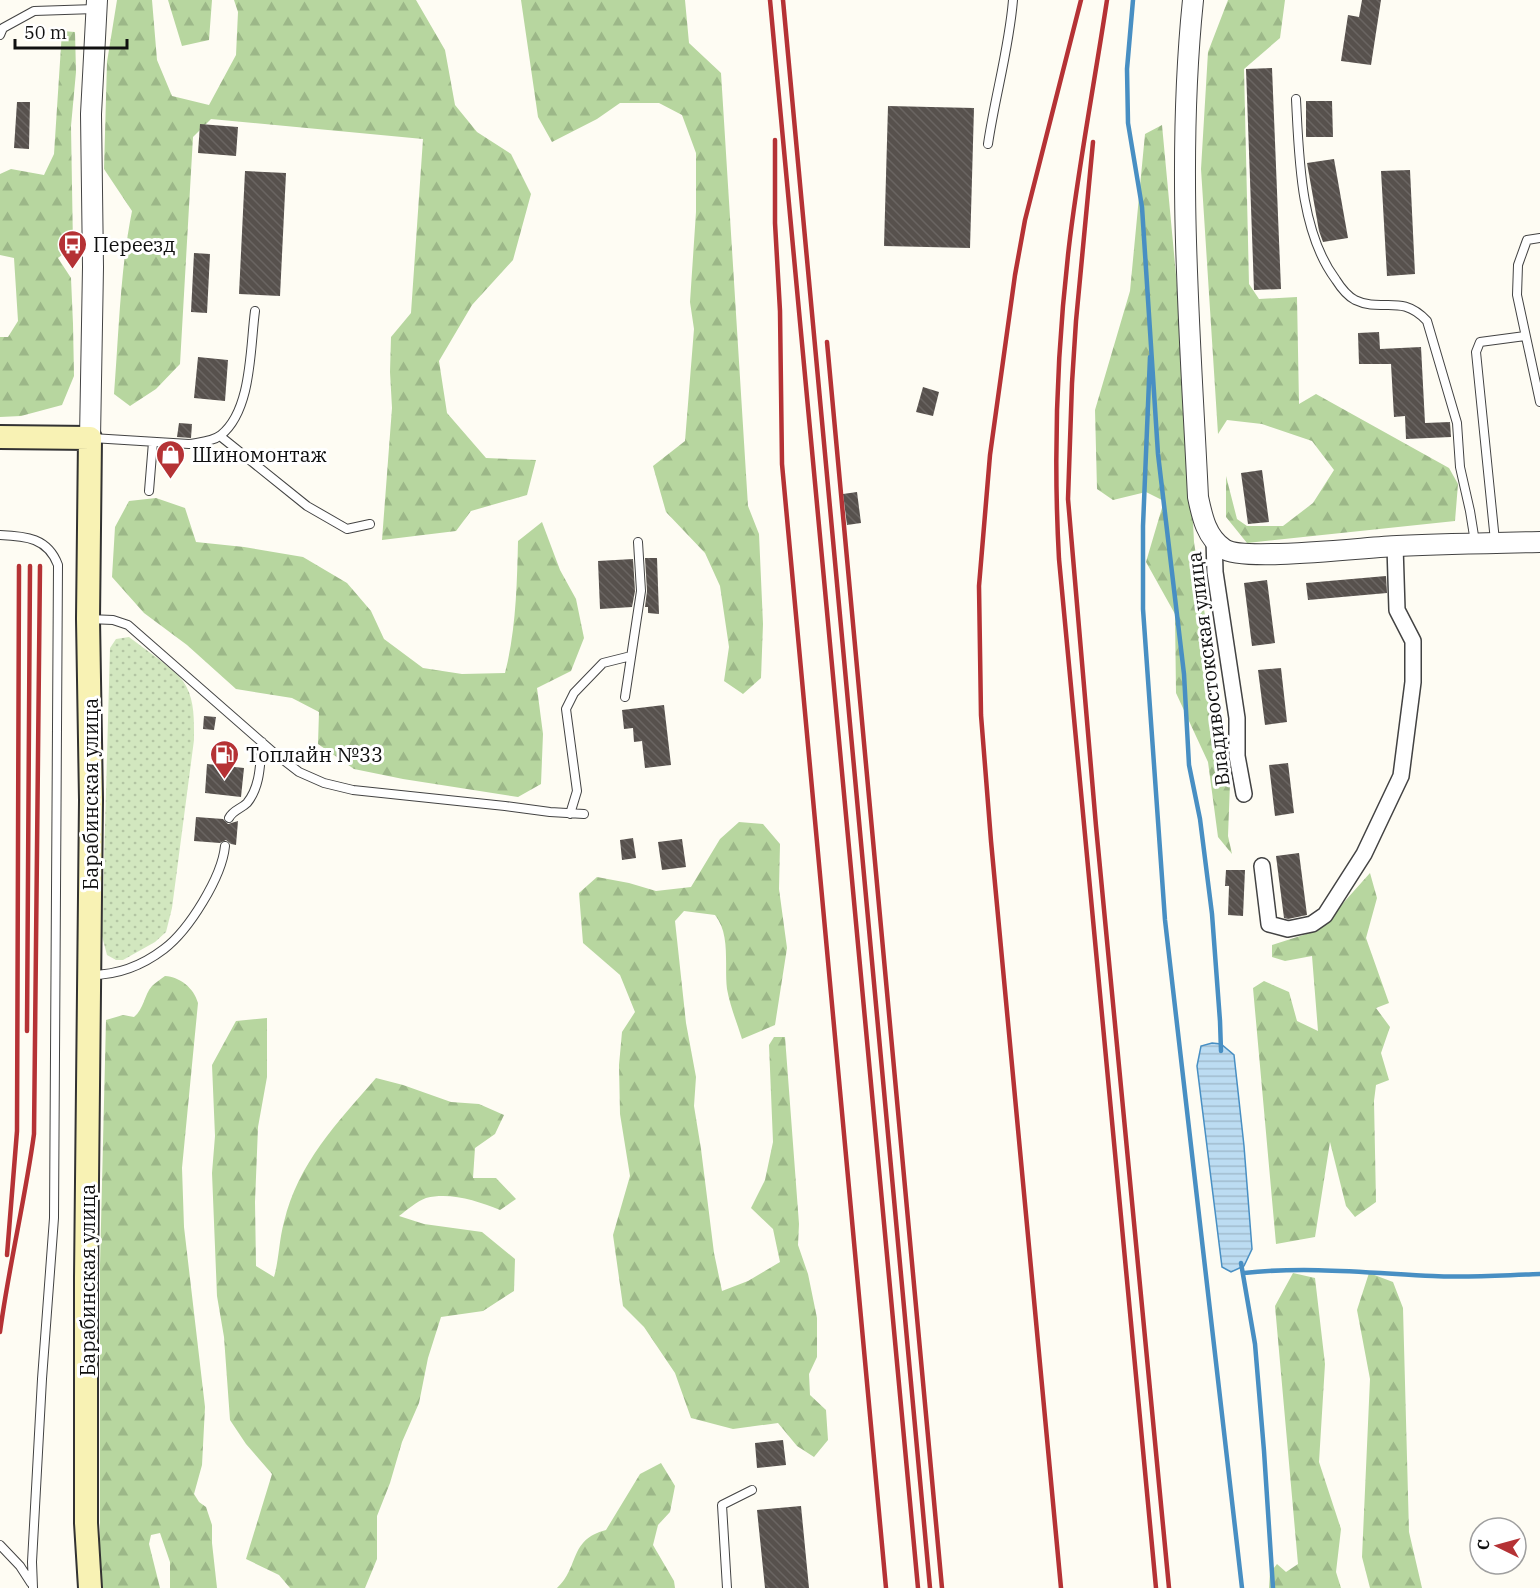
<svg xmlns="http://www.w3.org/2000/svg" width="1540" height="1588" font-family="'IBM Plex Serif',serif">
<defs>
<pattern id="grass-dots" width="8" height="8" patternUnits="userSpaceOnUse" patternTransform="scale(1.5)"><rect width="8" height="8" fill="#d2e7bf"/><path d="M2 2h.1M6 6h.1" fill="none" stroke="#b3c5a3" stroke-width="1.8" stroke-linecap="round"/></pattern>
<pattern id="forest-firs" width="22" height="20" patternUnits="userSpaceOnUse" patternTransform="scale(1.5)"><rect width="22" height="20" fill="#b7d69f"/><path d="M5 1l3.5 6h-7zM16 11l3.5 6h-7z" fill="#9cb788"/></pattern>
<pattern id="water-rules" width="6" height="5" patternUnits="userSpaceOnUse" patternTransform="scale(1.5)"><rect width="6" height="5" fill="#bcdcf2"/><path d="M0 2.5h6" fill="none" stroke="#a1bcce"/></pattern>
<pattern id="building-back-hatch" width="6" height="6" patternUnits="userSpaceOnUse" patternTransform="scale(1.5)"><rect width="6" height="6" fill="#57514d"/><path d="M-1 5l2 2M0 0l6 6M5-1l2 2" fill="none" stroke="#6a6562"/></pattern>
</defs>
<rect width="100%" height="100%" fill="#fefcf3"/>
<path fill="url(#grass-dots)" d="M129,637C142,647 174,669 183,681C195,698 194,720 194,740L172,908L166,932L155,942L123,960H116L107,955L102,936L110,648L116,639Z"/>
<path fill="url(#forest-firs)" d="M117,0H152L157,60L172,96L209,105L236,55L238,12L234,0H416L445,50L455,105L477,132L511,154L531,194L513,260L472,305L439,361L447,413L486,458L536,460L527,495L471,511L456,531L382,540L392,408L390,372L391,337L411,313L423,139L211,119L193,137L180,364L156,389L130,406L114,394C119,332 120,271 132,211L104,169L107,62Z
M168,0H212L209,40L182,46Z
M521,0H685L689,43L721,73L748,506L759,534L763,624L761,678L743,694L724,681L729,647L720,586L705,553L666,512L653,466L685,441L694,329L690,302L696,212V153L682,115L659,103H620L597,119L552,142L538,117Z
M1228,0H1285L1280,38L1244,69L1249,284L1259,299L1297,297L1299,404L1316,394L1449,468L1458,484L1455,521L1247,543L1226,517V476L1237,519L1247,526H1283L1313,503L1334,470L1312,441L1262,424L1227,420L1218,434L1201,169L1208,52Z
M62,31L75,32L76,72L71,126L73,246L58,258L71,278L73,324L74,376L62,405L21,416L0,417V337H8L18,321L14,258L0,255V174L11,169L44,175L54,154Z
M1162,125L1186,382L1194,542L1230,783L1228,836L1232,854L1218,837L1208,762L1176,693L1175,614L1146,562L1164,501L1146,492L1113,500L1097,489L1095,410L1130,291L1145,134Z
M156,498L185,508L196,542L244,547L303,557L347,583L371,611L384,639L423,668L462,674L505,673C516,630 517,585 518,541L542,522L560,570L576,599L584,638L571,671L537,688L543,734L541,784L518,797L403,779L354,769L318,744L319,712L292,698L236,689L187,645L144,613L112,577L115,527L129,501Z
M739,822L763,824L780,844L779,889L787,948L775,1025L742,1039C737,1023 730,1006 727,989C724,965 731,935 715,915L684,911L675,921L686,1023L696,1077L694,1106L701,1149L714,1253L722,1291L748,1281L780,1262L773,1229L751,1208L765,1180L773,1142L769,1045L774,1037H785L799,1224L798,1245L808,1274L817,1318V1357L809,1374L810,1395L826,1410L828,1440L814,1457L797,1446L778,1423L733,1429L691,1418L675,1373L644,1327L623,1306L613,1235L630,1176L620,1114L619,1065L622,1032L635,1012L620,975L583,943L579,893L597,877L629,883L656,891L691,887L720,839Z
M1370,873L1377,898L1366,938L1389,1003L1376,1008L1390,1027L1381,1053L1389,1080L1376,1085L1374,1101L1376,1202L1355,1217L1346,1206L1330,1142L1315,1237L1276,1244L1253,988L1264,981L1289,992L1297,1021L1318,1031L1312,956L1285,961L1272,957V945L1319,930Z
M165,976C180,977 194,988 198,1003L182,1168L184,1227L205,1407L202,1465L194,1494L199,1502L206,1507L212,1525V1543L217,1588H170V1562L160,1533L151,1535L149,1544L160,1588H100V1265L106,1020L123,1015L134,1017C144,1009 144,995 152,986C156,982 161,979 165,976Z
M267,1018V1077L258,1127L255,1202L256,1266L274,1277C279,1260 279,1240 284,1222C298,1163 337,1123 376,1078L403,1085L451,1102L479,1104L504,1115L495,1134L475,1148L473,1178H496L516,1199L500,1210C477,1201 451,1192 426,1198C417,1201 407,1210 399,1216L424,1224L482,1232L515,1259L514,1291L483,1311L441,1317L428,1358L419,1403L402,1442L390,1483L377,1516V1559L365,1588H290L279,1575L246,1559L272,1474L246,1444L230,1420L224,1337L217,1296L212,1173L215,1136L212,1065L236,1021Z
M1293,1273L1315,1278L1325,1364L1319,1462L1341,1529L1336,1572L1341,1588H1269L1270,1573L1277,1564L1286,1572L1298,1564L1275,1306Z
M1369,1273L1393,1282L1403,1308L1409,1532L1422,1588H1370L1362,1557L1370,1379L1357,1310Z
M661,1463L675,1486L670,1512L658,1525L653,1545L674,1581L675,1588H557C580,1567 568,1540 606,1530L640,1474Z"/>
<path fill="url(#water-rules)" stroke="#488fc3" stroke-width="1.5" d="M1212,1043L1221,1044L1234,1055L1244,1146L1252,1249L1244,1266L1231,1272L1222,1267L1197,1066L1201,1046Z"/>
<g fill="none" stroke-linecap="round" stroke-linejoin="round">
<path stroke="#488fc3" stroke-width="4.5" d="M1133,0L1127,69L1128,123L1142,207L1158,454L1184,674L1189,765L1200,819L1212,914L1220,1021L1221,1051
M1150,357L1143,526V609L1165,920L1242,1588
M1241,1263L1255,1344L1264,1451L1273,1588
M1244,1273C1307,1266 1371,1273 1433,1276C1469,1278 1505,1275 1540,1274"/>
</g>
<path fill="url(#building-back-hatch)" d="M1362,0H1381L1371,65L1341,61L1348,15L1359,17Z
M1272,68L1281,289L1254,290L1246,69Z
M1306,101H1332L1333,137H1306Z
M17,102H30L29,149L14,148Z
M888,106L974,108L970,248L884,246Z
M200,124L238,127L236,156L198,153Z
M1334,159L1348,238L1323,242L1319,231L1307,163Z
M1410,170L1415,274L1387,276L1381,171Z
M245,171L286,173L280,296L239,294Z
M194,253L210,254L207,313L191,312Z
M1379,332L1380,349L1421,347L1425,423L1450,422L1451,437L1406,439L1405,416L1394,417L1391,364H1359L1358,333Z
M198,357L228,360L225,401L194,398Z
M923,387L939,392L933,416L916,412Z
M179,423L192,424L191,438L177,437Z
M1262,470L1269,522L1248,524L1241,473Z
M857,492L861,523L847,525L843,494Z
M645,558H657L659,614L648,613V607H645L647,591Z
M633,559L635,591L632,607L600,609L598,561Z
M1386,576L1387,593L1308,600L1306,583Z
M1267,580L1275,643L1252,646L1244,583Z
M1281,668L1287,722L1265,725L1258,670Z
M664,705L671,765L645,768L642,741L634,742L633,728L624,729L622,710Z
M204,716L216,717L214,730L203,729Z
M1288,763L1294,813L1275,816L1269,765Z
M207,764L244,768L241,797L205,793Z
M196,817L223,819L228,824L238,821L236,845L231,844L226,840L220,843L194,841Z
M633,838L636,858L622,860L620,840Z
M682,839L686,867L662,870L658,842Z
M1299,853L1307,915L1288,919L1284,918L1276,856Z
M1226,870H1245L1243,916L1228,915L1229,886H1225Z
M783,1440L786,1465L757,1468L755,1443Z
M801,1506L809,1588H765L757,1510Z"/>
<g fill="none" stroke-linecap="round" stroke-linejoin="round">
<defs>
<path id="service" d="M0,35L3,28L34,11L95,9
M1296,99C1299,157 1300,232 1336,280C1341,288 1346,295 1355,300C1382,313 1401,293 1427,321L1457,423L1460,467L1470,511L1475,542
M988,144C995,96 1009,49 1013,0
M1540,238L1527,240L1518,265L1517,295L1540,402
M220,436L307,506L347,529L370,524
M92,438L189,444C200,442 212,442 221,435C252,410 250,348 255,311
M149,491L153,442
M0,535C26,536 48,538 58,565L54,1218L42,1379L32,1562L33,1588
M1495,541L1476,352L1480,342L1525,336
M89,619L113,620L128,625L273,752L299,772L324,783L353,790L505,806L550,812L584,814
M625,697L641,591L638,542
M570,814L577,791L566,709L574,693L603,663L631,656
M229,818C233,810 241,809 247,803C261,786 260,762 262,742
M91,975C117,975 143,965 164,949C189,930 222,877 225,846
M0,1545L20,1566L31,1583
M727,1588L722,1505L752,1490"/>
<path id="minor" d="M1214,539L1215,572L1237,718V756L1244,794
M1262,866L1269,924L1288,929L1312,924L1325,915L1364,854L1401,776L1413,682V641L1397,610L1395,546"/>
<path id="tertiary" d="M1193,0C1176,165 1190,331 1198,497C1202,516 1206,537 1224,549C1243,562 1367,547 1397,546C1445,544 1492,543 1540,542
M90,438L93,267L91,114L97,0"/>
<path id="secondary" d="M0,437L90,438L88,619L91,800L86,1278V1523L90,1588"/>
</defs>
<use href="#service" stroke="#434343" stroke-width="10"/>
<use href="#minor" stroke="#434343" stroke-width="18"/>
<use href="#tertiary" stroke="#434343" stroke-width="22"/>
<use href="#secondary" stroke="#323232" stroke-width="26"/>
<use href="#service" stroke="#fff" stroke-width="8"/>
<use href="#minor" stroke="#fff" stroke-width="15"/>
<use href="#tertiary" stroke="#fff" stroke-width="20"/>
<use href="#secondary" stroke="#f8f2b4" stroke-width="22"/>
<path stroke="#b53235" stroke-width="4.5" d="M770,0L918,1588
M783,0L930,1588
M1107,0C1095,79 1080,158 1070,238C1057,345 1053,451 1059,559L1156,1588
M775,140V223L780,311L782,464L886,1588
M1093,142L1076,321L1072,383L1068,499L1096,826L1169,1588
M827,342L942,1588
M27,1031L30,566
M7,1255L17,1131L19,566
M0,1332C9,1265 25,1200 34,1134L40,566
M1061,1588L991,841L981,715L979,586L990,455L1015,275L1025,220L1081,0"/>
</g>
<defs>
<symbol id="bus-pin" viewBox="-11 -11 22 30"><path d="M0 17L-7.5 6A9.5 9.5 0 1 1 7.5 6Z" fill="#b53235" stroke="#fff"/><path d="M-5-6H5V4H4V6H2V4H-2V6H-4V4H-5ZM-3.5-4V0h7V-4ZM-3.5 1.2v1.5H-2V1.2ZM2 1.2v1.5H3.5V1.2Z" fill="#fff"/></symbol>
<symbol id="shop-pin" viewBox="-11 -11 22 30"><path d="M0 17L-7.5 6A9.5 9.5 0 1 1 7.5 6Z" fill="#b53235" stroke="#fff"/><path d="M-5-2.5h2.3a2.7 3.5 0 0 1 5.4 0H5L5.5 6h-11ZM-1.5-2.5h3a1.5 2.3 0 0 0-3 0Z" fill="#fff"/></symbol>
<symbol id="fuel-pin" viewBox="-11 -11 22 30"><path d="M0 17L-7.5 6A9.5 9.5 0 1 1 7.5 6Z" fill="#b53235" stroke="#fff"/><path d="M-5.5-6h7V0h2V4h1.3V-2.5L3-4.5l.8-.8L6-3V5H2.5V1h-1V6h-7ZM-4.2-4.7v3.2H.2V-4.7Z" fill="#fff"/></symbol>
</defs>
<g fill-rule="evenodd">
<use href="#bus-pin" x="56" y="228" width="33" height="45"/>
<use href="#shop-pin" x="154" y="438" width="33" height="45"/>
<use href="#fuel-pin" x="208" y="738" width="33" height="45"/>
</g>
<g text-anchor="middle" dominant-baseline="central" stroke-width="6" stroke-linejoin="round" paint-order="stroke">
<g font-size="20" fill="#101010" stroke="#fff" text-anchor="start">
<text x="93" y="244">Переезд</text>
<text x="192" y="454">Шиномонтаж</text>
<text x="246" y="754">Топлайн №33</text>
</g>
<g font-size="20" fill="#101010" stroke="#fff">
<text transform="translate(1208 669) rotate(-97)">Владивостокская улица</text>
<text transform="translate(90 794) rotate(-90)">Барабинская улица</text>
<text transform="translate(87 1280) rotate(-90)">Барабинская улица</text>
</g>
</g>
<g transform="translate(1498 1546) rotate(275)"><circle r="28" fill="#ffffff" stroke="#9f9f9f" stroke-width="1.5"/>
<path d="M0-4.5L10 22L0 15L-10 22Z" fill="#b53235"/>
<text y="-9" font-size="16" font-weight="bold" text-anchor="middle" fill="#101010">С</text>
</g>
<path d="M15 39v9h112v-9" fill="none" stroke="#101010" stroke-width="3"/>
<text x="24" y="39" font-size="18" fill="#101010" stroke="#ffffff" stroke-width="4.5" paint-order="stroke">50 m</text>
</svg>
